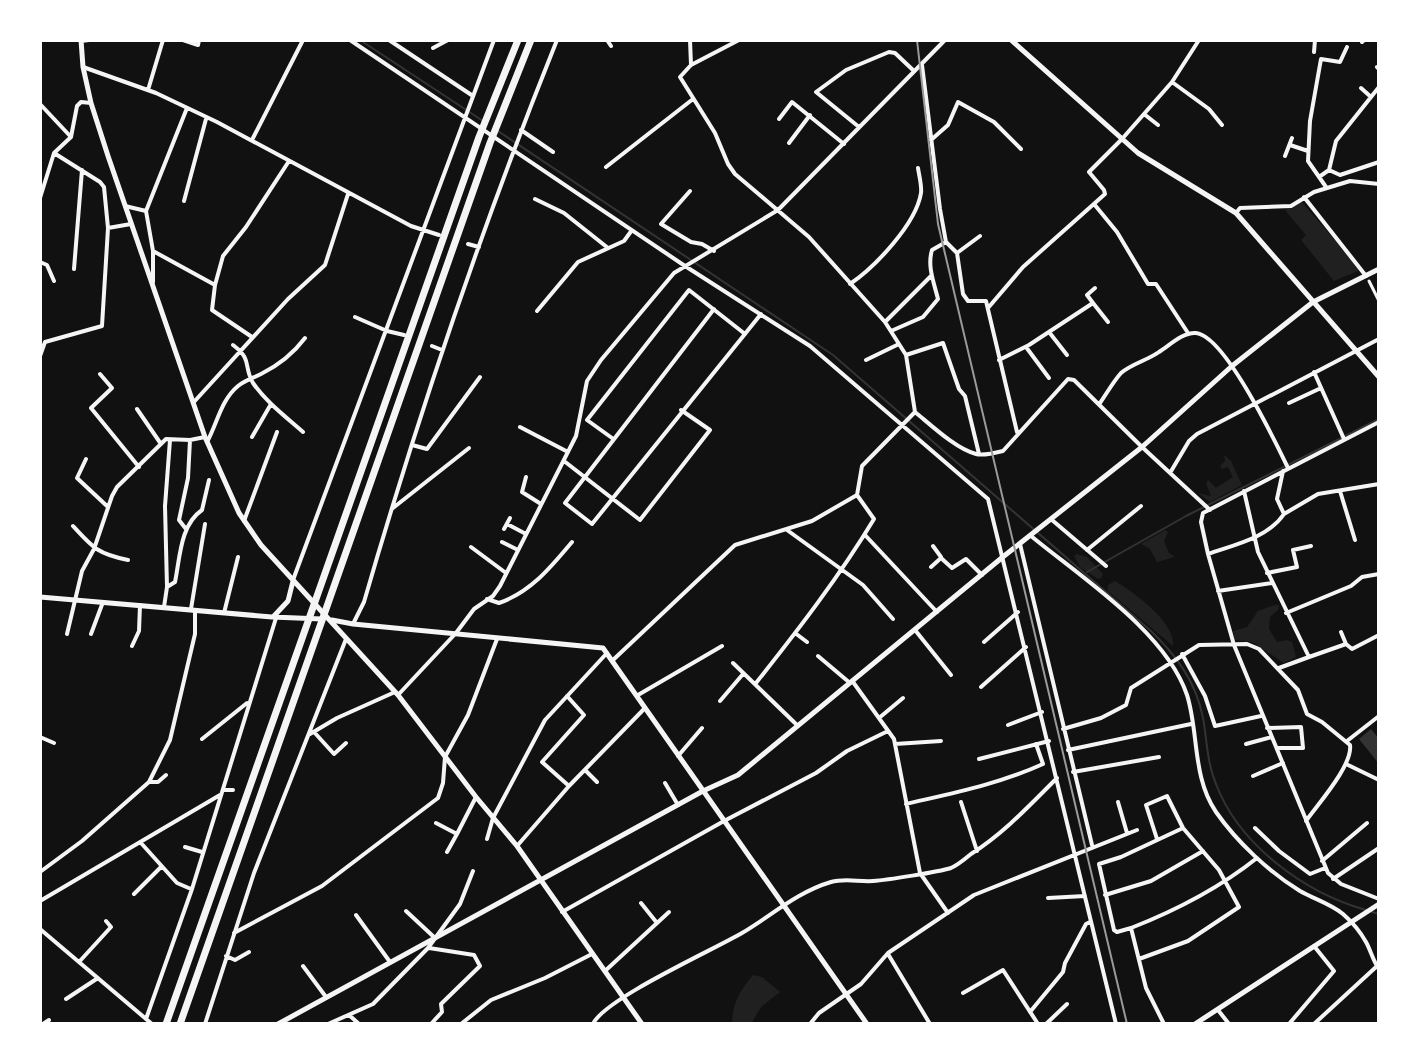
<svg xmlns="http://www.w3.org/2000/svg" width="1419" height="1064" font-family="'Work Sans',sans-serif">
<rect width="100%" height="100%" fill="#111"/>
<path fill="#202020" d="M1300,200L1358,267V271L1334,281L1301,240L1306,235L1285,210Z
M1224,455L1231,461L1242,485L1210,502L1198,493L1211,496L1206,483L1208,480L1216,488L1233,477L1228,467L1222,469L1220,466L1225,461Z
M1165,530L1168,532L1164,541L1169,553L1175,557L1157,562L1150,549L1141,544Z
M1077,554L1087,557L1103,574L1101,578L1098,579L1080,567L1074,556Z
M1115,581C1134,592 1176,623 1173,646L1108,591V585Z
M1275,605H1279L1278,610L1270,617L1269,629L1277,642L1287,640L1292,642L1296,657L1284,663L1252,642L1235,640L1233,631L1247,627L1258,611Z
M753,975L762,977L780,992L761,1007L751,1024H732C732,1004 740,990 753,975Z"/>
<path fill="#333" d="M1371,729L1379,739V764L1359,739Z"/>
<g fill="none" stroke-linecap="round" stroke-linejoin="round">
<path stroke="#333" stroke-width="2" d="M360,40L483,121
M498,131L833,355L1151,631C1177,656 1196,682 1203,718C1207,740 1207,763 1216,784C1239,845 1305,893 1366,910
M1087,572L1186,516L1379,419
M1372,912L1379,914"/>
<path stroke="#f5f5f5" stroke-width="3" d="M1369,281L1379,301"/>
<path stroke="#f5f5f5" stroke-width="4" d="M183,40L198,45L199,40
M350,40L685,266L810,346L988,499L1116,1024
M389,40L473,96
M607,40L611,46
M690,40L691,65L680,77L715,133L728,164L735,174L809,237L885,322L906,355L915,412C931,425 956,449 976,454C983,456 995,453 1003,451L1068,379L1074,380L1142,447L1210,510
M81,41L89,40
M1362,42L1364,40
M433,48L448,40
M1314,52L1315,40
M691,65L739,40
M922,65L940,209L946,242L957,253
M83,67L156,93L217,122L411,226L439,235
M1377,67L1379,69
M1172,82L1209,109L1222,125
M1361,88L1371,97
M148,90L163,40
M40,104L71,137
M1144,114L1158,125
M779,119L792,102L844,144
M859,127L816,92L846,70L889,52L895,53L914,71
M521,130L553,152
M252,140L303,40
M931,140L948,125L958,102L994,122L1021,149
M789,143L810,115
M1290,145L1308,151
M1285,156L1292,138
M606,167L693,99
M1329,170L1340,175L1379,162
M1319,177L1329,170L1336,141L1379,87
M1326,187L1308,161L1310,121L1321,59L1340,62L1347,47
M690,191L661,224L691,242L702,244L714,251
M1304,197L1366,276
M40,198L54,153L71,137L77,106L81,102L91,103
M535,199L564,213L608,248
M184,201L206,119
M1094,204L1117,232L1148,284H1156L1188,333
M125,206L146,211L153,251V282
M146,211L187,108
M1236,213L1240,208L1291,206L1314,192L1350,181L1379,184
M108,228L131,224
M980,236L957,253L963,294L968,301H986L1017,432
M468,244L479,247
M153,251L215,285L212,310L252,337
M40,262L47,265L54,281
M74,269L82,170
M850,284C875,267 916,224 921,193C922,186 919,175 918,168
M215,285L223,256L246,227L289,161
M1093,303L1087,295L1095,288
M988,308L1023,267L1105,194L1104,190L1089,172L1122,139L1172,82L1199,40
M714,309L565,503L592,524L761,314
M537,311L578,262L624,241L632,230
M355,317L387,331L404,335
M885,322L931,276
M891,331L923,317L938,299C934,283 927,266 932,250L946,242
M1049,332L1067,355
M233,345C253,360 243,366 253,383C266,402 286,417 303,432
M432,346L442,350
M1026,347L1049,378
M906,355L943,343L959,389L965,396L979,454
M40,356L45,342L102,326L108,228L104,187L100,182L54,153
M866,360L899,344
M999,360L1029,345L1093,303L1108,322
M1314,372L1344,439
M100,374L112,388L91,408L139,467
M193,403L288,299L325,265L348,194
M1100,403C1107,393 1113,382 1121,373C1131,364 1148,360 1159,352C1170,345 1183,332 1196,333C1225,336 1275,441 1288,468
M1289,403L1321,388
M137,409L161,444
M587,420L689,290L745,334
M587,420L612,438
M1379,422L1203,513L1201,522L1208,554L1234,645L1328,873L1341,884L1379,899
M520,427L568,452
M252,437L271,404
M207,442C217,424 221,400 238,386C244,381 253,378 261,374C279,365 293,354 305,338
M412,445L427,449L480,377
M86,459L77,478L108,507
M564,461L640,520L710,430L681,410
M1283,471L1277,499L1284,514
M1170,473L1189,441L1197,434L1379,339
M526,477L522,492L541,504
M1244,491L1258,552L1309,657L1346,644L1352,649L1379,635
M1340,491L1355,540
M393,508L469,448
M1052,520L1106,566
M244,521L277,432
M507,524L526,534
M73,526C93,548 98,554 128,560
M186,529L179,520L188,478L190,440
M504,529L510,518
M787,530L863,585L893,619
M865,535L937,612
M1031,536C1082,578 1166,632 1187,695C1199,733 1192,777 1216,812C1237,842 1269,872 1300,891C1314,899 1331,904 1343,914C1351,921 1361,933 1366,942C1371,951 1373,961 1379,969
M502,542L518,550
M1020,544L1092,845
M933,546L941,557
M471,547L506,573
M1087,550L1141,506
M1208,554C1233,545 1268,538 1284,514L1318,494L1379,484
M931,567L941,558L952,568L966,559L982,575
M1267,573L1297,567L1293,550L1311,546
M293,580L494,40
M167,587L165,506L170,440
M1218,591L1272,583
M487,599L499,603C531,592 551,567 572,542
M164,607L167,587L175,582C180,558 180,525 202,510L209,480
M191,609L205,524
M224,613L238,557
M1286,613L1351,586L1362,577L1379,574
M353,624L364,602C419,412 483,224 557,40
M915,630L951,675
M1341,632L1346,644
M795,633L807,642
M67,634L82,571L94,549L112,496L117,487L166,439L190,440L205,437
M91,634L103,602
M984,642L1018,612
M132,646L139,631L140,605
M1182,654L1205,696L1215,726L1261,716
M818,656L850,683
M613,660L735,545L812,521L857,495L862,466L915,412
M733,663L797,725
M1279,668L1309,657
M853,682L894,739L920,873L948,913
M756,683C798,630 839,577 874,519L857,495
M981,687L1026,647
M398,695L456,633L474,609L493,596L500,586L576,436L587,381L601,360L674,273L778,210L945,40
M638,695L722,646
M567,696L584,715L542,762L569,786
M720,701L743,674
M879,718L903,698
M1008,725L1042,712
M1267,728L1301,727L1303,748H1277
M1063,729L1101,718L1126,705L1131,688L1199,645L1247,644L1259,649L1298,690L1307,714L1322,722L1350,745C1353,765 1318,804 1306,821
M314,732L334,754L346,743
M310,734L337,718L395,692
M40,737L54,743
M202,739L247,703
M1347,741L1379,716
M895,744L941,741
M1246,744L1272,737
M1068,750L1191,724
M678,756L702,728
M979,759L1049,741
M1346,764L1379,780
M585,770L597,782
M1073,772L1159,757
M1253,776L1283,763
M149,782H158L166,775
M665,783L678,805
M223,790H233
M961,802L977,851
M1118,802L1127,833
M906,804C953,793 999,784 1043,764L1036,744
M436,823L457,834L476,797
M1255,828L1279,851L1310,874L1325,868
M487,839L493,818L545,720L607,653
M141,843L177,883L191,889
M517,846L569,786L645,708
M185,847L202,852
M447,852L457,834
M1322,861L1367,823
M40,872L82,841L149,782L170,740L195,634V610
M1333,879L1379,848
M134,894L161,867
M1105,895L1151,881L1203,851
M1048,898L1085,896
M40,901L220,795
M641,903L657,923
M406,911L435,938
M562,912L724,821L816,773L847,751L888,731
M356,915L390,962
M1131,928L1117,932L1114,930L1099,864L1121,857L1183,828
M40,929L152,1024
M234,933L322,886L438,798L443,783L445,757L468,715L497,639
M429,948L474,955L480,966L441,1004L442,1012L431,1024
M888,954L930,1024
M226,956L235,960L249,952
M1139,959L1188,941L1239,907L1219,870L1183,828L1167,796L1146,805L1157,839
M79,962L111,927L106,921
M303,966L326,997
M605,971L669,912
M963,993L1003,970L1038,1024
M66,999L98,978
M1218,1010L1229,1024
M1030,1012L1063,972L1065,963L1086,924L1090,922
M349,1015L359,1024
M146,1019L192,889L276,618
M43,1024L49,1020
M205,1024L254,873L346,639
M328,1024L373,1004L428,948L460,904L473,871
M461,1024L491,1000L545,978L592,954
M593,1024C604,999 713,950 742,933C771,916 797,892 831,882C845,878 859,882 873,881C887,880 938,872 951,868C958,865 965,859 971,854C1004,833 1029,806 1057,778
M810,1024L819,1013L861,984L888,953L974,895L1137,830
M1046,1024L1067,1004
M1164,1024L1146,988L1131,928C1177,910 1218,889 1257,858
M1289,1024L1334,971L1314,946
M1314,1024L1376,967"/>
<path stroke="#f5f5f5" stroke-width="5" d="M81,40L83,67L91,103L108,156L205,437L239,513L261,545L398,695L476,797L517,846L642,1024
M1011,40L1138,153L1236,213L1379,377
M40,597L272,617L322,619
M273,617L288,601L293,581
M332,620L353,624L603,648L867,1024
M278,1024L703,791L738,775L1004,556L1142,447L1232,366L1313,302L1379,269
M1195,1024L1379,904"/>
<path stroke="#f5f5f5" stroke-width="7" d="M166,1024L479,137L518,40
M180,1024L490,143L531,40"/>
<path stroke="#9a9a9a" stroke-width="2" d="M917,40L938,224L1127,1024"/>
</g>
<rect width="1419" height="1064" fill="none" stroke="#ffffff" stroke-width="84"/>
</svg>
